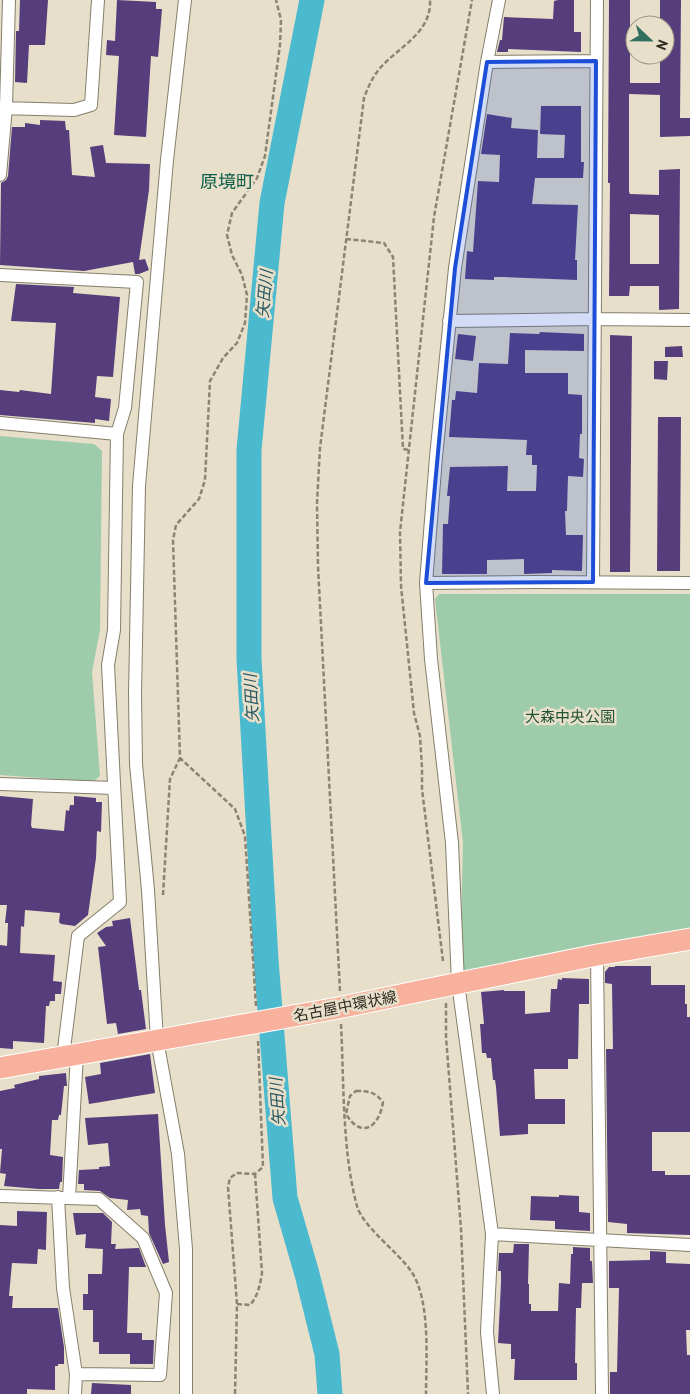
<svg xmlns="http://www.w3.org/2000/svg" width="690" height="1394" font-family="'PT Sans','Noto Sans JP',sans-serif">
<rect width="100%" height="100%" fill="#e7dfc9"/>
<path fill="#9ecbaa" d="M0,436L94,444L102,451L100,630L92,672L100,776L93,782L0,775Z
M439,594H690V928L465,972L460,967L463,843L435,599Z"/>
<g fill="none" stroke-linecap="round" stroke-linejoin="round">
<path stroke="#4cbace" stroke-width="25" d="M312,0L272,203L249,450V659L266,960L285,1198L307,1274L327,1354L330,1394"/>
</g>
<path fill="#563e7c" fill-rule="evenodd" d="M20,0H48L45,45H29L27,83L15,82L16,31H19Z
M117,0L156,2V9H162L158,57L151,56L146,137L114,135L119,56L106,55L107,40L115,41Z
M558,0H574V32H581V52L508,49V52H497L500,40H502L504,17L553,19L554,1Z
M609,0H630V83H660V55H665V25H660V0H681L680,118H690V136L660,137V95L629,94V192L630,194L659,195V170L680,169L679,309L659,310V286H630L629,296H609L610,183H608ZM630,214L659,215V264H630Z
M541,106H581V162H584L583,178H535L532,204L578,205L575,260H577V280L504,277H494V280L465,279L467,251L473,252L478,181L499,182L500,155L481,154L487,114L512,118L511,128L538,130L537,158H564L565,135L540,134Z
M40,120L65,121L66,130H69L72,175L95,177L90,147L103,145L106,163L150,164L149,190L139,260L145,259L149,270L139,274H135L133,262L84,271L0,265L1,183L6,180L8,176L12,127H25V123L40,125Z
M16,284L74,287L73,293L120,297L113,377L97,376L95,397L111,399L109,421L95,419V423L0,415V390L19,392L20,390L51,394L56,323L11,321Z
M540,332L584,334V351L525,350V373H568V394L582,395V434H580L579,458L584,459L583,477L568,476L567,511H565L566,535H583L582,571L552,570V573L524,574V559L487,560V574H442L443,524H448L450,496H447L450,467L508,466L507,491H536L537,465H532V455H526L527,440L449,437L452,400H455L456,391L477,393L479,363L508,364L510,333L539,334Z
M458,334L476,336L473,361L455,359Z
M610,335L632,336L630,572H610Z
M682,346L683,357H665V347Z
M654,361H668L667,380L654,379Z
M658,417H681L680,571H657Z
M0,796L33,799L31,825L32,828L64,831L66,810L69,811L70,805H74V796L96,798V802H102L101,832L97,831L96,858L88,915L75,926L61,924L59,922L60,913L25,910L24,927L21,926L20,953L55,955L53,981L62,982L61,994H55V1001H50L49,1006H46L44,1043L13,1041V1049L0,1048V945L7,946L8,923H5L7,905H0Z
M130,918L139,990H141L146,1029L118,1034L116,1023L107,1024L98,947L106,946L97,933L106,927L113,926L112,921Z
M615,966H651V985H685V1004H687V1017H690V1132H652V1171H665V1175H690V1235L627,1233V1224L608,1222L606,1049H613L612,984L605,983V972L609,967H615Z
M562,978L589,979V1004H579L578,1059H568V1069H534L535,1099H565V1124H528V1134L500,1136L496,1087L495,1080H493L491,1058H487L486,1053H482L480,1024H484L481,992L504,990V991H525V1014L550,1012L551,989H557L558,979L562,980Z
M150,1054L155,1093L89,1104L85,1077L101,1074L100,1063Z
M66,1073L67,1086H64L61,1115H59L58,1120H52L50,1155L63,1157L62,1182H60L59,1189H38L4,1186L6,1174L0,1173L2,1149H0V1091L15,1088L14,1085L39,1079V1076Z
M158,1114L165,1225L169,1262L163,1264L149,1233L148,1216L141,1215L140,1209L127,1210L128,1200L110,1198L100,1191L84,1190V1184H78L79,1170L99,1169V1167L110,1166L108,1143L88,1145L85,1118Z
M559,1195L579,1196V1212L590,1213V1231L555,1229V1221L530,1220L531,1196L559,1197Z
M17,1211L47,1212L46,1244V1250L38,1249L37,1264L12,1263L9,1296H13L12,1308H58L64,1347V1364H58V1366H55V1390L27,1389V1394H0V1225L17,1226Z
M73,1213H103L112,1222L111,1244H116L115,1249L139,1248L146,1267H129L127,1333H142V1340H154L153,1364H130V1354H99V1342H93V1310H83V1294H88V1274H102L103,1249L85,1248L86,1234L76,1235Z
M514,1244H529L528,1284H529V1304H531V1311H558L559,1283L570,1284L571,1254H573V1247L590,1248V1261H592L593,1283H582L581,1308H576L575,1363H577V1380H514L515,1359H511V1344L498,1343L501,1283V1271H498L499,1253H513Z
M650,1251L666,1252V1263L690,1264V1330H686L687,1355H690V1394H610V1372H617L619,1288H609V1261L650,1260Z
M92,1383L131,1385V1394H91Z"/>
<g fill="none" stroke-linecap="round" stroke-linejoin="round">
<defs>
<path id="street" d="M185,0L167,160L139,486L135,694L136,764L148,890L157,1040L178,1154L186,1249V1394
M487,62L596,61
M0,108L74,110L91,105L98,0
M0,175L6,107L9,0
M0,275L137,282L125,408L117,434L114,630L108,665L120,902L78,936L63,1057
M449,321L594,319L690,320
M0,423L117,434
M593,582L597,0
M426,583L536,582L690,583
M0,784L114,788
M597,955L602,1394
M0,1196L99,1199L143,1238L166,1293L160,1375L76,1374
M58,1197L63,1288L76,1374L75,1394
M69,1198L77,1054
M492,1234L690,1245
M493,1394L487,1332L492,1234L458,983L452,843L431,659L426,583L436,457L455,268L487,62L499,0"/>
<path id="primary" d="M420,991L597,955L690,939
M0,1068L181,1036"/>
</defs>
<use href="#street" stroke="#857e6a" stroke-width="14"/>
<use href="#primary" stroke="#fff" stroke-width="23"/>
<path stroke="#8a8475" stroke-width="2.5" stroke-dasharray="5 2.5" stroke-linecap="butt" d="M346,239L384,243L393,257L403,449L409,450
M163,895L170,779L180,758
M443,961L422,789V768L420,736L414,713L401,586L400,532L434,217L472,0
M340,991L318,566L317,503L320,448L364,98C368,87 373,76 381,67C399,47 432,32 430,0
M446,1003V1037L461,1229L468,1394
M256,1006L245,836L235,809L180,758L173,540L176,525L199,499L205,480L210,381L223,358L237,343L245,323L247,295L242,275L232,255L227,235L232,213L257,178L265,156L280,45L281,20L276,0
M341,1024C344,1081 342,1152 357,1206C363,1227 398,1252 411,1271C431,1300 426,1359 426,1394
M356,1091C369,1091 375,1092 383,1102C379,1128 361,1139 346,1114L350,1096Z
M237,1304L250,1305C258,1296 260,1285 262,1273L255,1174
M235,1394L237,1304L228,1187L230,1178L237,1173L255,1174L263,1167L258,1039"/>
<use href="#street" stroke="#fff" stroke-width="12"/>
<use href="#primary" stroke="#f8b19c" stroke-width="21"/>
<defs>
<path id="primary-bridge" d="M181,1036L338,1008L420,991"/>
</defs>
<use href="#primary-bridge" stroke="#fff" stroke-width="23" stroke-linecap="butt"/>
<use href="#primary-bridge" stroke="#f8b19c" stroke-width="21"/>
</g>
<path fill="#1d4ed8" fill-opacity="0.2" stroke="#1d4ed8" stroke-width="4" stroke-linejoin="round" d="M596,61L593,582L426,583L455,268L487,62Z"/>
<g text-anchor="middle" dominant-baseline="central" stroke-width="5" stroke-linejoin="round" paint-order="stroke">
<g font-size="15" fill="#1e5231" stroke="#e7dfc9">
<text x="570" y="716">大森中央公園</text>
</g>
<g font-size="15" fill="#2c2920" stroke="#e7dfc9">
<text transform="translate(345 1006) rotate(-11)">名古屋中環状線</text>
</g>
<g font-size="16" font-style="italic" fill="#295862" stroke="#e7dfc9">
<text transform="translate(264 294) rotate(-85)">矢田川</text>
<text transform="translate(251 698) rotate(-93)">矢田川</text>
<text transform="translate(277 1102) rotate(-94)">矢田川</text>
</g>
<g font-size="18" fill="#0d5d49" stroke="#e7dfc9">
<text x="227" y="181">原境町</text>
</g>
</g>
<g transform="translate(650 40) rotate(112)"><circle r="24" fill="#e7dfc9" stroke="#9c9685"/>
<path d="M0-4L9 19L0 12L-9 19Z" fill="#32705d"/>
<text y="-8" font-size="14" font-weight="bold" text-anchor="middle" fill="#2c2920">N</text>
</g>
</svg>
